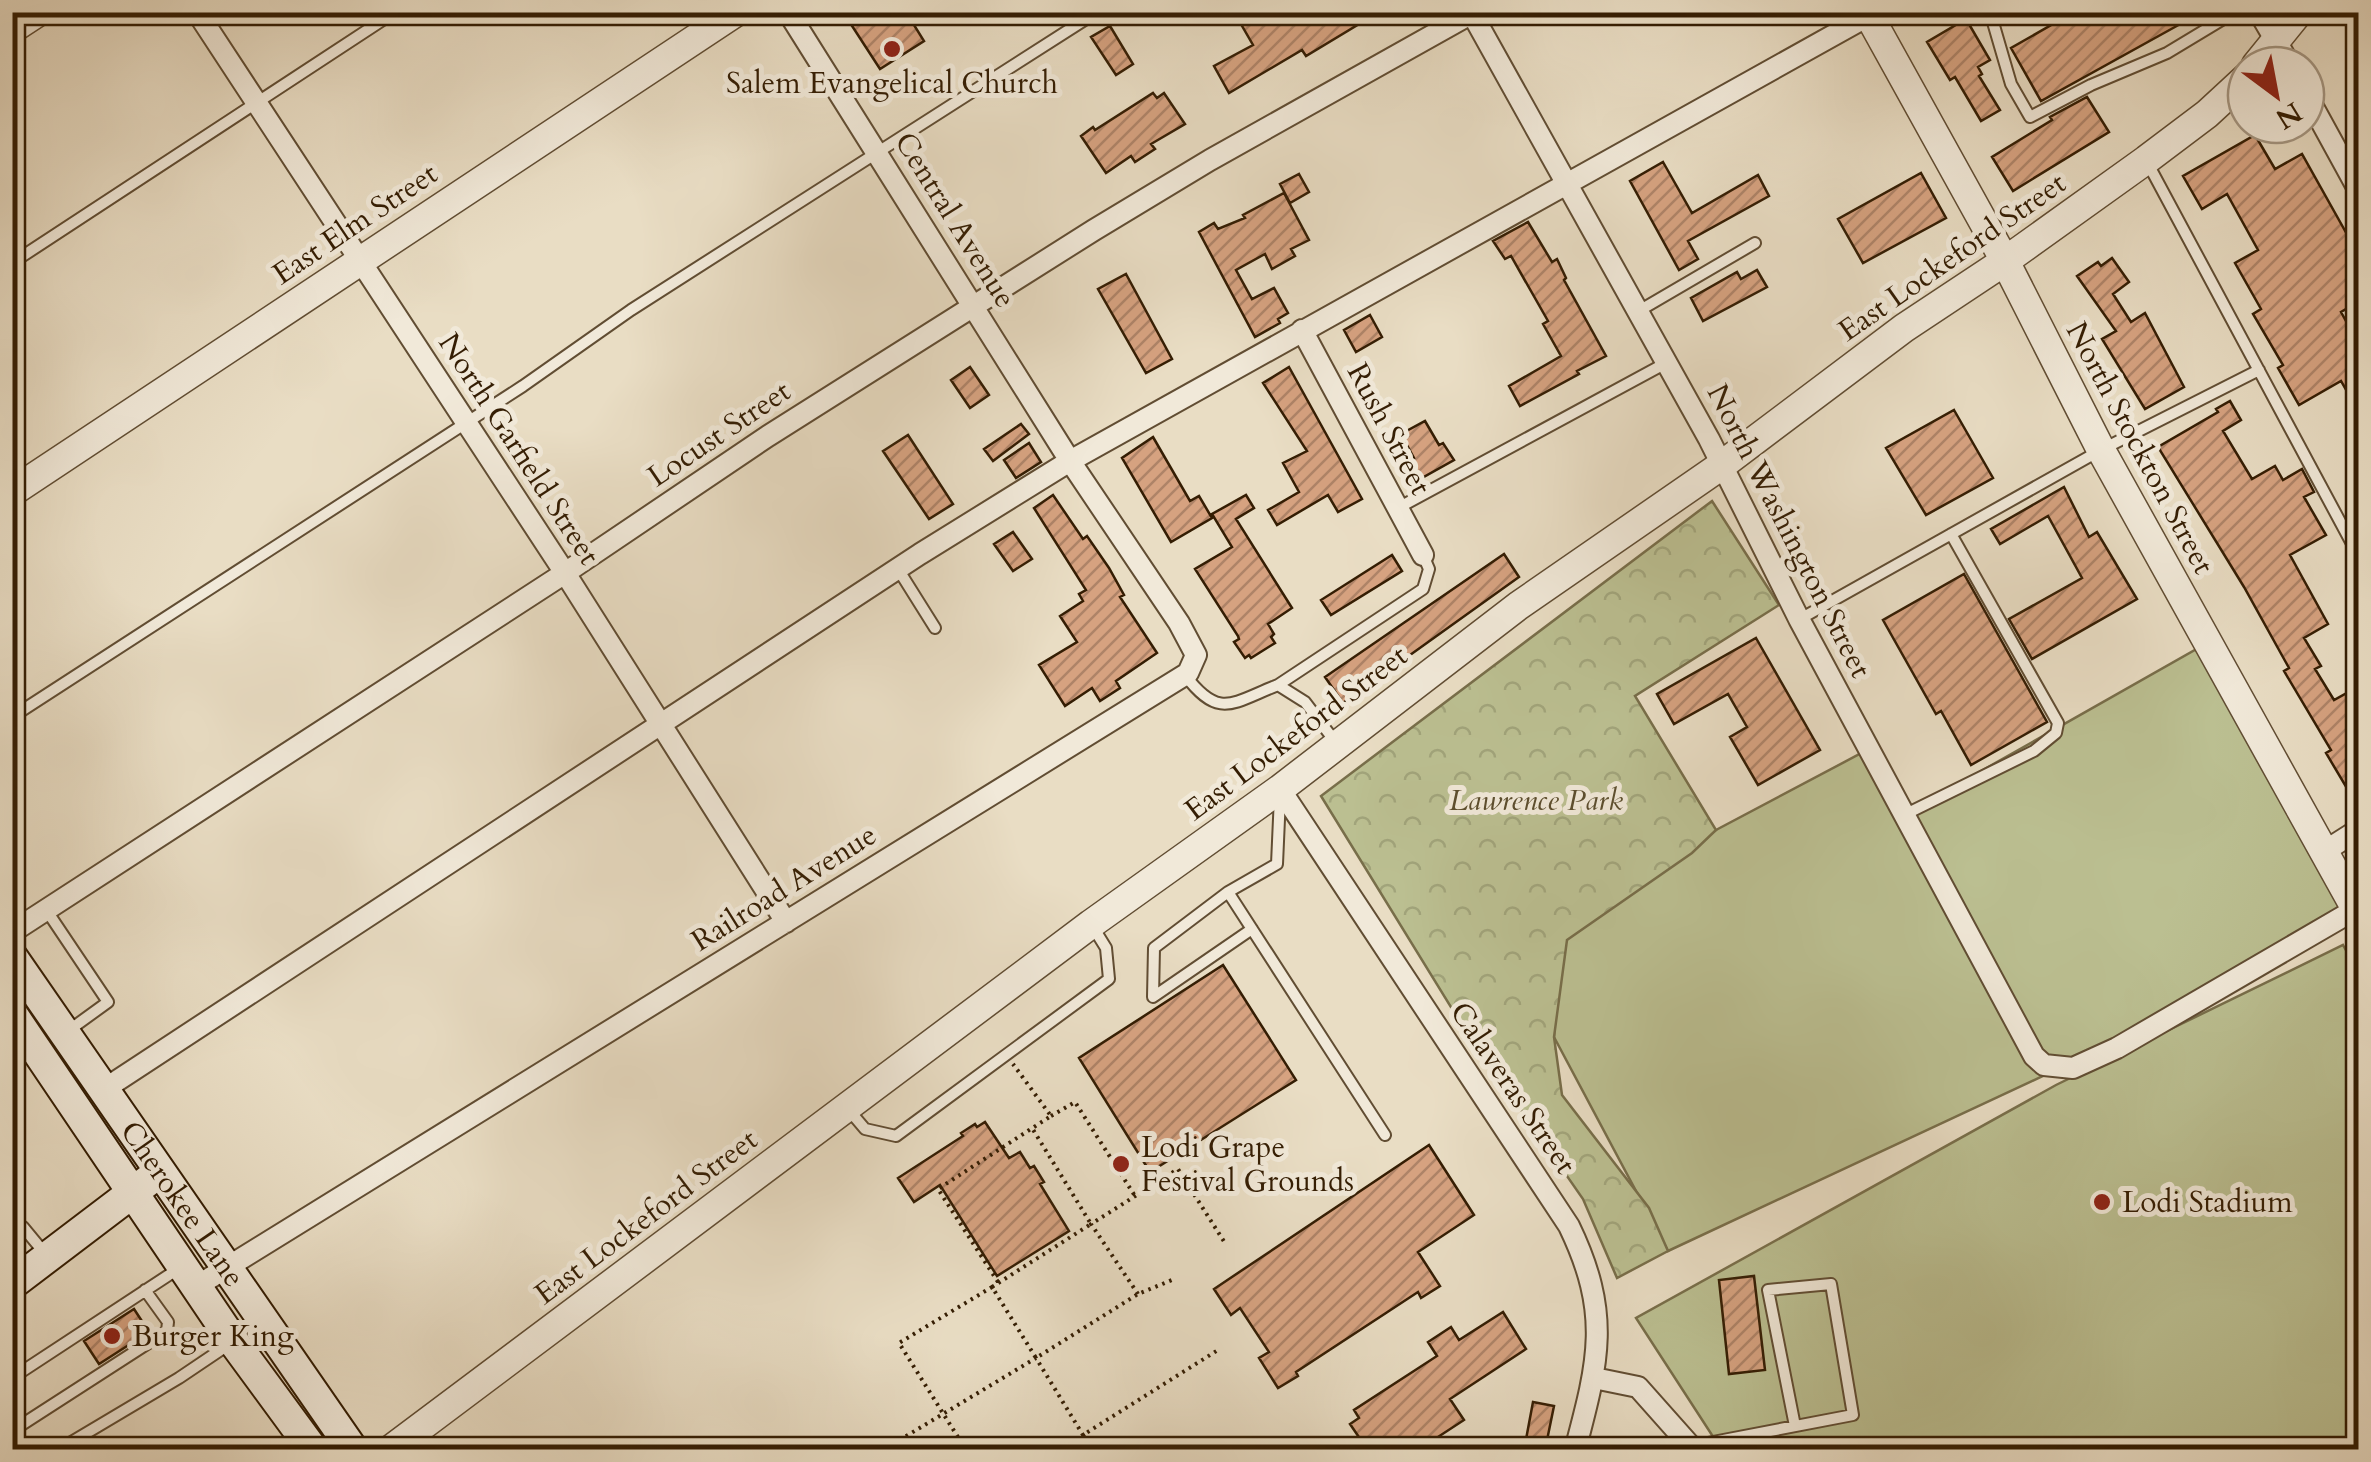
<svg xmlns="http://www.w3.org/2000/svg" width="2371" height="1462" font-family="Cardo,serif">
<defs>
<pattern id="park-crowns" width="20" height="18" patternUnits="userSpaceOnUse" patternTransform="scale(2.5)"><rect width="20" height="18" fill="#bbbf91"/><path d="M2 6a3 3 0 1 1 6 0M12 15a3 3 0 1 1 6 0" fill="none" stroke="#a1a47b"/></pattern>
<pattern id="building-hatch" width="6" height="6" patternUnits="userSpaceOnUse" patternTransform="scale(2.5)"><rect width="6" height="6" fill="#d6a280"/><path d="M-1 1l2-2M0 6l6-6M5 7l2-2" fill="none" stroke="#ae8367"/></pattern>
</defs>
<rect width="100%" height="100%" fill="#e9ddc4"/>
<filter id="stains"><feTurbulence type="fractalNoise" baseFrequency=".002" numOctaves="4"/><feColorMatrix values="0 0 0 0 .2 0 0 0 0 .09 0 0 0 0 .02 0 0 0 .5 -.17"/></filter>
<radialGradient id="worn" r=".72"><stop offset=".6" stop-color="#630" stop-opacity="0"/><stop offset="1" stop-color="#630" stop-opacity=".3"/></radialGradient>
<path fill="#bbbf91" stroke="#786e4a" stroke-width="2.5" d="M2209,642L2356,909L2058,1069L1668,1251L1554,1037L1559,942L1716,830L1869,749L1907,813Z
M2343,945L2358,972V1449H1721L1636,1318L2056,1085Z"/>
<path fill="url(#park-crowns)" stroke="#786e4a" stroke-width="2.5" d="M1712,501L1779,605L1635,696L1716,830L1692,853L1567,940L1554,1037L1562,1095L1649,1208L1668,1251L1617,1278L1583,1199L1462,1025L1321,796Z"/>
<path fill="url(#building-hatch)" stroke="#341d03" stroke-width="2.5" d="M843,12H906L924,41L880,69Z
M1234,12H1379L1306,56L1302,50L1229,93L1214,66L1253,45Z
M2074,12H2202L2041,101L2011,48Z
M1966,19L1990,60L1978,67L1982,74L1979,76L2000,110L1981,121L1955,77L1950,80L1927,42Z
M1110,26L1133,64L1116,75L1091,37Z
M1153,93L1157,98L1164,93L1185,124L1151,144L1155,149L1135,162L1131,156L1106,173L1081,136L1093,127L1095,130Z
M2087,97L2109,132L2013,191L1992,157L2052,120L2050,117Z
M2255,135L2275,169L2302,154L2358,254V302L2341,312L2358,343V411L2341,381L2299,405L2278,368L2283,365L2253,314L2261,309L2235,263L2258,250L2227,194L2202,209L2183,176Z
M1663,162L1692,213L1758,175L1769,196L1688,241L1698,259L1679,270L1630,181Z
M1921,173L1946,218L1863,263L1838,219Z
M1299,174L1309,192L1290,203L1280,184Z
M1284,193L1309,240L1291,249L1295,256L1272,269L1265,254L1236,270L1252,299L1274,288L1288,313L1278,319L1280,323L1255,337L1199,232L1214,223L1218,229L1245,218L1243,215Z
M1528,222L1552,262L1557,259L1566,278L1564,280L1606,356L1577,371L1579,374L1520,406L1509,386L1561,356L1543,324L1548,321L1511,256L1505,259L1493,241Z
M2112,258L2129,282L2113,294L2131,322L2145,313L2184,387L2145,409L2102,339L2116,331L2077,276L2098,262L2101,266Z
M1757,270L1767,287L1703,321L1691,298L1737,272L1741,279Z
M1126,274L1172,359L1146,373L1098,289Z
M1370,315L1382,337L1356,352L1344,330Z
M970,367L989,395L970,408L951,380Z
M1289,367L1362,499L1338,512L1328,495L1277,525L1268,510L1299,492L1283,463L1307,451L1263,383Z
M2230,401L2241,420L2223,431L2252,479L2275,466L2283,480L2302,469L2314,492L2304,497L2326,535L2290,555L2328,624L2304,638L2321,666L2315,669L2334,700L2354,689L2358,697V784L2348,790L2326,753L2331,750L2284,671L2289,668L2244,587L2158,447L2218,412L2216,409Z
M1954,410L1993,478L1926,515L1886,448Z
M1425,421L1439,445L1443,443L1454,460L1420,479L1409,461L1414,458L1401,434Z
M1021,424L1029,434L993,461L984,449Z
M908,435L953,504L929,519L883,451Z
M1153,437L1190,501L1199,496L1212,518L1171,542L1122,458Z
M1029,443L1041,462L1016,478L1004,460Z
M2064,487L2089,537L2097,532L2137,599L2032,659L2009,619L2082,578L2048,516L2000,544L1991,529Z
M1053,495L1083,539L1087,536L1109,568L1124,595L1120,597L1157,653L1116,681L1120,688L1100,701L1092,688L1065,706L1039,665L1077,642L1060,616L1083,601L1079,594L1086,590L1034,508Z
M1246,495L1254,508L1236,519L1292,608L1268,624L1274,634L1271,637L1275,643L1251,658L1249,655L1245,658L1234,642L1239,639L1238,636L1195,569L1232,547L1212,514Z
M1013,532L1032,559L1013,571L994,544Z
M1504,554L1519,577L1343,703L1325,677Z
M1392,555L1402,571L1331,615L1321,600Z
M1964,574L2047,722L1971,765L1941,711L1936,714L1883,620Z
M1756,638L1820,750L1758,785L1730,737L1747,727L1728,694L1674,724L1657,694Z
M1223,965L1296,1080L1150,1172L1079,1058Z
M985,1122L1009,1158L1020,1152L1030,1168L1034,1166L1044,1182L1040,1184L1069,1231L997,1276L940,1185L914,1202L898,1178L963,1136L961,1133L975,1124L977,1127Z
M1429,1145L1474,1215L1418,1252L1440,1286L1421,1298L1418,1292L1296,1372L1298,1376L1278,1388L1259,1358L1269,1352L1240,1308L1231,1315L1214,1289Z
M1754,1276L1765,1370L1729,1374L1719,1280Z
M134,1309L149,1332L99,1364L84,1341Z
M1503,1312L1526,1349L1450,1399L1464,1420L1418,1450H1380L1376,1443L1367,1449L1350,1424L1359,1418L1354,1410L1437,1356L1428,1342L1451,1327L1459,1340Z
M1533,1402L1554,1406L1545,1450H1524Z"/>
<g fill="none" stroke-linecap="round" stroke-linejoin="round">
<defs>
<path id="service" d="M1990,12L2011,84L2030,117L2091,85L2167,53L2235,12
M2146,160L2358,555
M12,263L395,12
M1637,312L1755,243
M1398,508L1666,363
M898,569L935,628
M1800,619L2101,450L2259,370
M1185,675C1219,720 1232,703 1278,685L1305,702L1337,744
M1278,685L1423,589L1429,569L1423,555
M12,717L523,386L631,310L1097,12
M1280,796L1277,864L1228,892L1385,1135
M1904,815L2034,751L2056,733L2058,723L1951,534
M1228,892L1154,948L1153,997L1252,929
M47,911L108,1002L68,1031
M848,1109L865,1129L896,1136L1109,979L1106,948L1093,927
M12,1224L23,1227L47,1256
M12,1378L178,1269
M12,1431L167,1331L168,1322L145,1290
M1692,1446L1853,1415L1831,1284L1768,1290L1795,1426
M58,1450L179,1378L228,1345"/>
<path id="minor" d="M197,12L565,573L786,922
M1471,12L1709,439L1799,619L2034,1056L2044,1065L2073,1068L2117,1048L2356,909
M2259,12L2290,65
M2306,94L2358,189
M1302,330L1423,555
M1280,789L1569,1226C1611,1313 1599,1360 1575,1450
M2325,851L2358,830
M12,932L565,573L768,436L1094,230L1210,160L1474,12
M103,1090L920,554L1070,461L1875,12
M197,1286L1188,673L1196,655L1179,623L1070,461L788,12
M1594,1378L1638,1387L1694,1450"/>
<path id="tertiary" d="M1867,12L2005,261L2101,450L2358,913
M12,29L38,12
M2256,65L2299,12
M12,492L736,12
M390,1450L1091,924L1280,789L1518,606L1722,465L1904,328L2005,261L2146,160L2207,114L2246,78"/>
<g id="secondary">
<path id="s1" d="M12,957L353,1450"/>
<path d="M12,1014L233,1341L313,1450"/>
<path d="M12,1284L149,1180"/>
</g>
</defs>
<use href="#service" stroke="#614d33" stroke-width="14"/>
<use href="#minor" stroke="#614d33" stroke-width="24"/>
<use href="#tertiary" stroke="#614d33" stroke-width="31"/>
<use href="#secondary" stroke="#341d03" stroke-width="34"/>
<path stroke="#341d03" stroke-width="4" stroke-dasharray="2.5 5" stroke-linecap="butt" d="M1051,1116L1075,1102L1135,1196
M998,1282L938,1189L1051,1116L1013,1064
M992,1287L1091,1224L1032,1128
M1138,1294L1091,1224L1178,1169L1225,1243
M893,1444L1036,1358L1083,1435L1060,1450
M966,1450L899,1343L992,1287L1036,1358L1138,1294L1172,1280
M1092,1450L1083,1435L1218,1350"/>
<use href="#service" stroke="#f1e9d9" stroke-width="10"/>
<use href="#minor" stroke="#f1e9d9" stroke-width="20"/>
<use href="#tertiary" stroke="#f1e9d9" stroke-width="28"/>
<use href="#secondary" stroke="#f1e9d9" stroke-width="30"/>
</g>
<g fill="#8f2418" stroke="#f1e9d9" stroke-width="4">
<circle cx="892" cy="49" r="10"/>
<circle cx="1121" cy="1164" r="10"/>
<circle cx="2102" cy="1202" r="10"/>
<circle cx="112" cy="1336" r="10"/>
</g>
<g text-anchor="middle" dominant-baseline="central" stroke-width="10" stroke-linejoin="round" paint-order="stroke">
<g font-size="30" fill="#341d03" stroke="#f1e9d9" text-anchor="start">
<text x="892" y="83" text-anchor="middle">Salem Evangelical Church</text>
<text x="1141" y="1147">Lodi Grape<tspan x="1141" dy="34">Festival Grounds</tspan></text>
<text x="2122" y="1202">Lodi Stadium</text>
<text x="132" y="1336">Burger King</text>
</g>
<g font-size="30" fill="#341d03" stroke="#f1e9d9">
<text transform="translate(955 220) rotate(58)">Central Avenue</text>
<text transform="translate(355 224) rotate(-34)">East Elm Street</text>
<text transform="translate(1952 257) rotate(-35)">East Lockeford Street</text>
<text transform="translate(1389 429) rotate(62)">Rush Street</text>
<text transform="translate(719 434) rotate(-34)">Locust Street</text>
<text transform="translate(2140 448) rotate(62)">North Stockton Street</text>
<text transform="translate(519 449) rotate(57)">North Garfield Street</text>
<text transform="translate(1789 531) rotate(63)">North Washington Street</text>
<text transform="translate(1296 733) rotate(-37)">East Lockeford Street</text>
<text transform="translate(784 888) rotate(-32)">Railroad Avenue</text>
<text transform="translate(1513 1088) rotate(56)">Calaveras Street</text>
<text stroke="none"><textPath href="#s1" startOffset="300">Cherokee Lane</textPath></text>
<text transform="translate(646 1217) rotate(-37)">East Lockeford Street</text>
</g>
<g font-size="30" font-style="italic" fill="#5c4e2e" stroke="#f1e9d9">
<text x="1536" y="800">Lawrence Park</text>
</g>
</g>
<rect width="2371" height="1462" fill="none" stroke="#e9ddc4" stroke-width="50"/>
<rect x="15" y="15" width="2341" height="1432" fill="none" stroke="#341d03" stroke-width="5"/>
<rect x="25" y="25" width="2321" height="1412" fill="none" stroke="#341d03" stroke-width="2.5"/>
<g transform="translate(2276 95) rotate(148)"><circle r="48" fill="#f1e9d9" stroke="#a59783" stroke-width="2.5"/>
<path d="M0-8L18 38L0 25L-18 38Z" fill="#8f2418"/>
<text y="-15" font-size="28" font-weight="bold" text-anchor="middle" fill="#341d03">N</text>
</g>
<rect width="100%" height="100%" filter="url(#stains)"/>
<rect width="100%" height="100%" fill="url(#worn)"/>
</svg>
